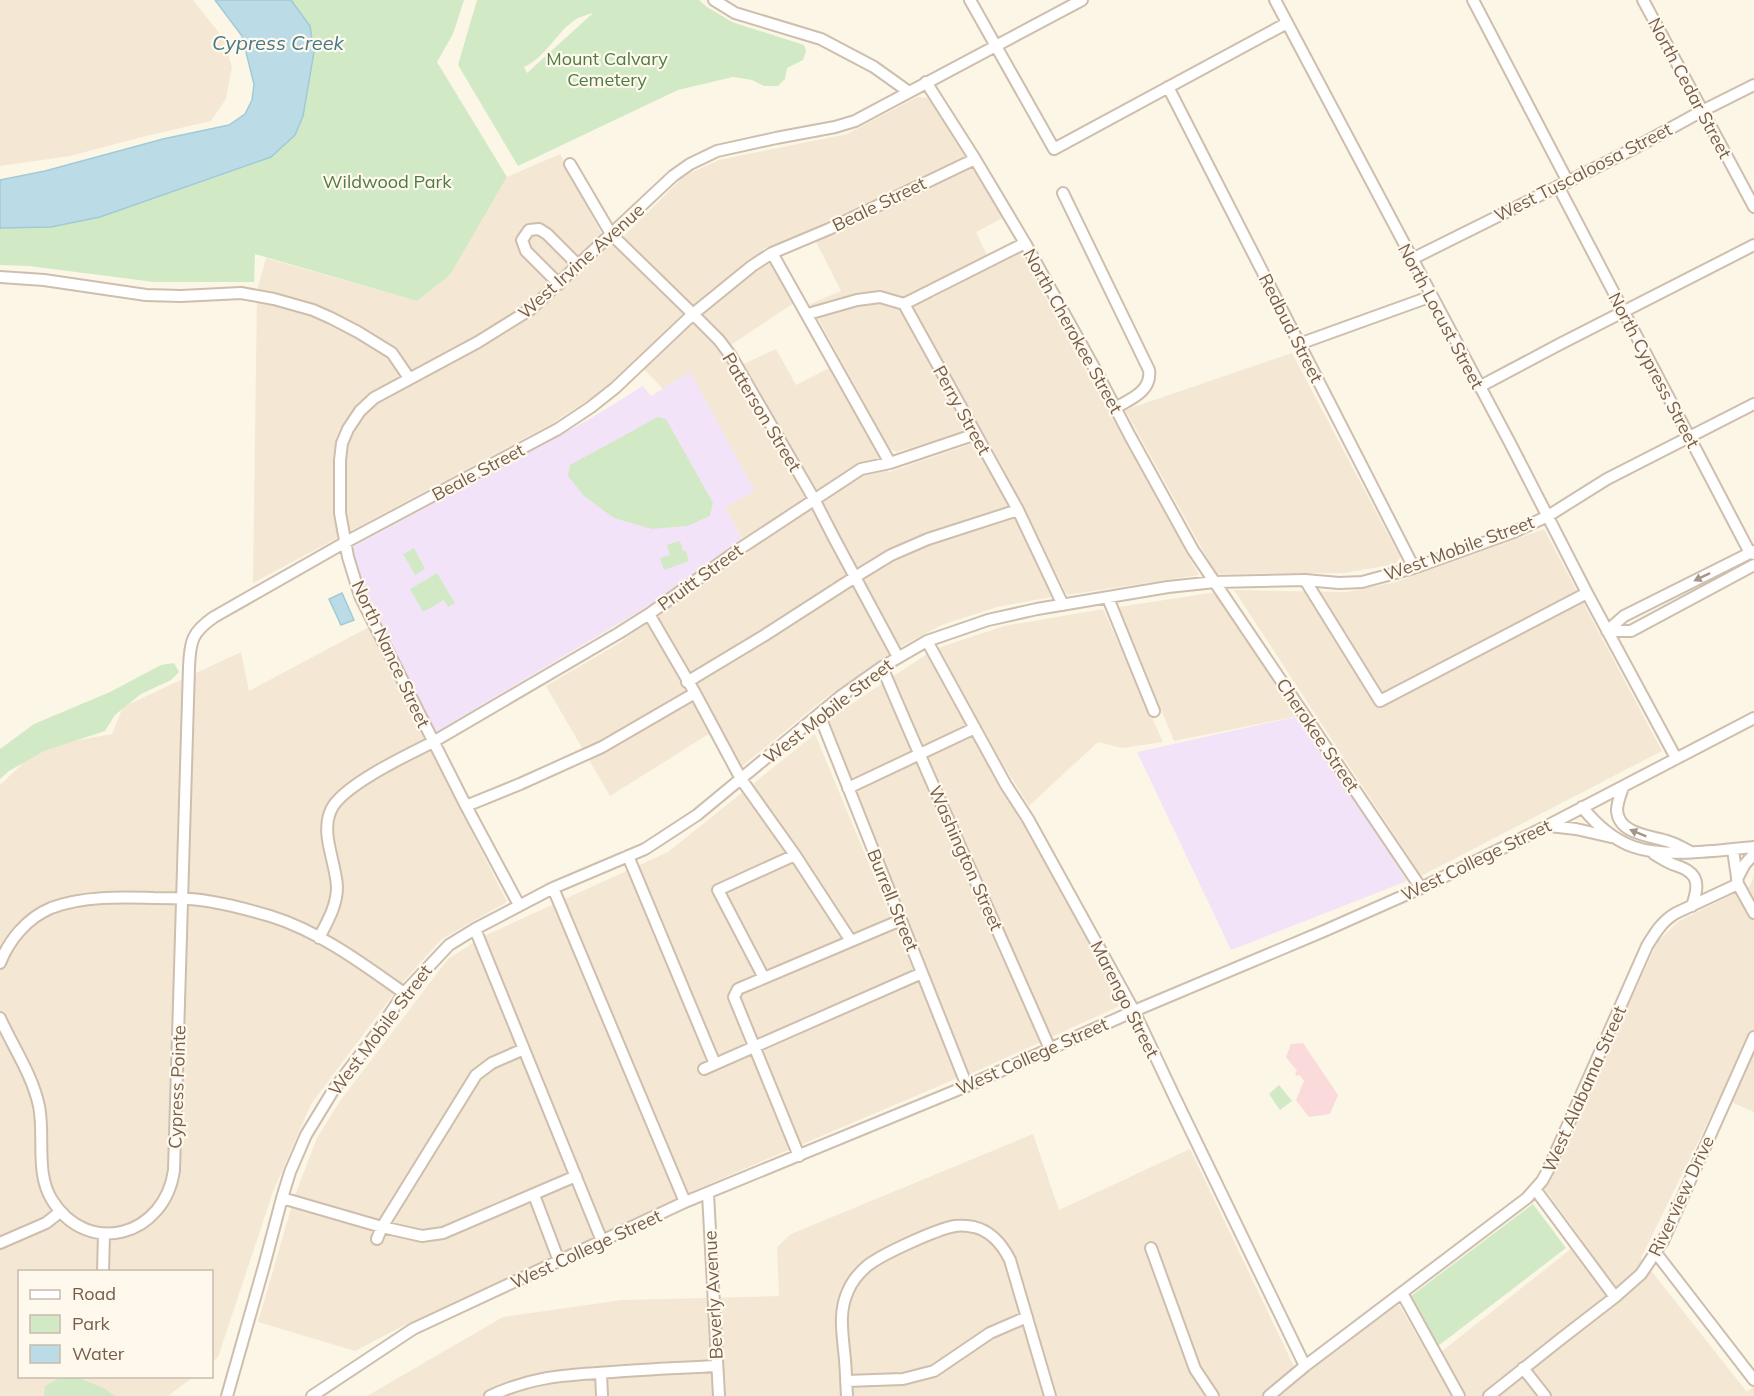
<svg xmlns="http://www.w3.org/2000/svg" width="1754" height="1396" font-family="Mulish,sans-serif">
<rect width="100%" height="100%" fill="#fcf6e7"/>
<path fill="#f4e8d5" d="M0,0H193L224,39L232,67L226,99L211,121L146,136L70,156L0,166Z
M917,97L928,98L974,168L1003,218L976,232L987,255L928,286L933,298L1020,251L1199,575L1067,595L1002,465L929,338L918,343L967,431L896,452L889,448L810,304L841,291L811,232L763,249L794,303L722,351L733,369L776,349L796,385L829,368L889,472L974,443L1015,519L1052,597L997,607L942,625L902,646L824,699L740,768L720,727L610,796L546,686L616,645L749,552L724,506L690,372L663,389L635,360L598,394L551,424L253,583L257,290L266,258L417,301L450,275L507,177L560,154L602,235L613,247L684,176L719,160L847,134Z
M1292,353L1400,557L1396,564L1344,573L1216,574L1125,410Z
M1544,529L1662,751L1421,876L1234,590L1347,592L1396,582Z
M1216,592L1298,716L1174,741L1119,607Z
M1103,609L1163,742L1122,748L1098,742L1029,806L1004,766L938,648L1004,626Z
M369,627L507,902L442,939L402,983L311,1104L273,1192L218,1357L212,1362V1272H20V1376L193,1377L168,1396H0V785L40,747L112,734L123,707L241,652L249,691Z
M927,654L1124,1004L968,1075L827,720Z
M815,734L958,1078L690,1192L593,1241L403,1326L355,1351L258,1322L295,1195L317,1138L340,1101L448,959L484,936L668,852Z
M1754,876V1112L1720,1097L1641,1258L1747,1392L1754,1386V1396H367L503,1317L622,1300L779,1296L777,1247L791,1234L1033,1134L1059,1210L1190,1149L1299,1377L1398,1303L1431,1360L1582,1240L1544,1188L1658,941L1679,921L1750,886Z"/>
<path fill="#f3e3f9" d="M690,372L755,491L725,507L743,541L638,612L436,732L366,593L351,548L588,420L643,386L651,396Z
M1295,717L1339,774L1407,881L1231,950L1137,752Z"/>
<path fill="#fadadb" d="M1303,1043L1338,1095L1330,1114L1309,1117L1296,1100L1304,1081L1300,1075L1297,1076L1295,1073L1297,1071L1286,1057L1291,1044Z"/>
<path fill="#d1eac5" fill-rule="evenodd" d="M291,0H464L453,34L437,62L507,177L450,275L417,301L255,254L254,282H154L29,266L0,265V228L51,227L169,193L271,157L295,135L303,116L310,26Z
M477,0H699L707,7L732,22L804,45L806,51L803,60L787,68L785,79L778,86H764L752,80L733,77L678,90L518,166L458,65ZM592,13V14L527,73L524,67C547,57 557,30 578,18C582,16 588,15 592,13Z
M658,417L666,419L713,503L710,516L687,526L652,529L614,518L584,496L568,476L570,465Z
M680,541L683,551H686L689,561L664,570L660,558L670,555L667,545Z
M414,548L425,569L415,575L403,554Z
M437,573L455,603L448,607L444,600L423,612L410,589Z
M174,663L179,672L171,680L141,694L115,715L105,731L44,751L9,771L0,779V749L34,724L110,692L161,665Z
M1279,1085L1292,1101L1280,1110L1269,1094Z
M1533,1204L1566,1248L1438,1346L1411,1296Z
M78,1378L104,1388L115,1396H44L45,1386L57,1379Z"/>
<path fill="#bbdce6" stroke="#a1cad7" stroke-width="1.5" d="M215,0H291L310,26L314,52L303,116L295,135L271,157L100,217L51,227L0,228V180L45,171L163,139L229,125L245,114L252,100L254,84L242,36Z
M342,593L354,620L341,625L329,599Z"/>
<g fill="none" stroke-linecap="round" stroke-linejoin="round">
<defs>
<path id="minor" d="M714,0L735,13L821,39L874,67L909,92
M970,0L1054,149L1287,23
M1275,0L1510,443L1587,593L1676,758
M1473,0L1568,182
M1643,0L1754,207
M926,82L975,159L1025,243L1096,371L1130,436L1193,550L1421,888
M1168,87L1414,568
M570,164L611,234L693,314L719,340L731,356L814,499L834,538L898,657
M1558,186L1750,553L1754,554
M1063,193L1149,370C1152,391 1131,399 1115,408
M772,253L890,463
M1412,259L1631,150L1702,111L1754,85
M0,277L44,280L146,295L181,296L241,293L274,299L313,310L331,318L358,332L392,353L409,378
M559,284L526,251L522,240L529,230L539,229L547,234L578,265
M904,304L1025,243
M808,314L857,300L880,297L904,304L1018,510L1063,605
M1299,344L1432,296
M1479,387L1560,344L1754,245
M1305,580L1380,701L1587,593
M1108,598L1154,711
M649,614L695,693L741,779L795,855L851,941
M1607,631L1624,616L1754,551
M1607,631H1631L1754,565
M927,641L1006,785L1028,819L1134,1011L1176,1100L1305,1366
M882,667C936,795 994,921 1050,1049
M687,682L765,635L855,577L891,555L928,539L1018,510
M819,714L967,1086
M1623,787C1621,793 1617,803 1617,810C1618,835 1653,836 1670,842C1677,844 1684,849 1691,852
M848,788L975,728
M466,806L520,784L602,747L695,693
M1582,807C1616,849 1646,856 1698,852C1717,851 1735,849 1754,847
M1550,826L1576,829L1611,837
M1733,850L1738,884L1754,913
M1654,854C1659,857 1665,861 1670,863C1676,866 1683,867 1688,871C1701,879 1696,894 1692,906
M628,856L715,1064
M1737,879L1745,864L1754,854
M553,888L685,1202
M519,905L466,806L360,596L348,557L340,513V460L342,443L348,429L360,411L374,398L478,342L531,309L673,176L690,164L717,151L776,138L835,127L855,121L1082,0
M475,929L602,1241
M319,938C327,922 337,906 337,887C336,862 320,834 331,810C341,786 409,754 433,742L619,633L649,614L741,548L861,469L890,463L976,434
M0,963C9,940 27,918 51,908C83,896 120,897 154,898C174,898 194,898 213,902C231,905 253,911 270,916C319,931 363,964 404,993
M764,978L718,890L795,855
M0,1018C13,1047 32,1074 39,1106C45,1136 35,1173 52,1200C88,1258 165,1236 174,1170L189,667C190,641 192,632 214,617L344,543L558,429L591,407L615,388L693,314L752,266L772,253L829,229L975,159
M704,1069L922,973
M799,1156L734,997L738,989L901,920
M1535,1189L1615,1297
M708,1194L719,1396
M534,1195L559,1261
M282,1198L382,1227L422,1236L443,1233L576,1176
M377,1239L382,1227L476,1075L492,1063L524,1049
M0,1243L46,1223L60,1212
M1151,1248L1195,1369L1213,1396
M1656,1253L1754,1380
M103,1272L104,1234
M1402,1293L1459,1396
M1523,1368L1545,1396
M601,1373L602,1396
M846,1381L903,1379L934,1371L990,1333L1027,1317
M227,1396L264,1266L282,1198L290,1172L306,1135L334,1089L377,1033L404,993L449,945L475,929L553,888L645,849L697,815L841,696L882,667L927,641L988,620L1037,609L1168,587L1215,582L1305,580L1339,583L1362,582L1414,568L1514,532L1548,516L1607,479L1754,404
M312,1396L413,1329L685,1202L967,1086L1134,1011L1324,931L1421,888L1547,826L1754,718
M490,1396C533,1376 566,1375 612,1372C647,1369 682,1368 717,1366
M847,1396C846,1381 846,1365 844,1350C842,1330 839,1310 848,1291C852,1281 859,1273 867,1266C882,1254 937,1229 955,1226C961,1225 968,1226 974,1227C991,1231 1002,1244 1010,1260L1050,1396
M1269,1396L1305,1366L1527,1198L1542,1181L1548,1170L1647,946C1655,933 1662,921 1676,913L1738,884
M1489,1396L1562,1338L1615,1297L1641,1274L1663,1241L1754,1037"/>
</defs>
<use href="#minor" stroke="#cebead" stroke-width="14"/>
<use href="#minor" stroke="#fff" stroke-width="10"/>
</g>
<defs><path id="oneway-solid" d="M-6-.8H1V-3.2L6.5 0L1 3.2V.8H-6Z" transform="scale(1.5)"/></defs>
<g fill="#a6968a">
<use href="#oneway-solid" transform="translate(1702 577) rotate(154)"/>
<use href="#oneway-solid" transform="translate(1638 833) rotate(-158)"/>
</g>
<g text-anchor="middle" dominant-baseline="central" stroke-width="4.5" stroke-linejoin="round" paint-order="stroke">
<g font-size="18" fill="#4f7b43" stroke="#fff9ed">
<text x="607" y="58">Mount Calvary<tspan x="607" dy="21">Cemetery</tspan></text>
<text x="387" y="181">Wildwood Park</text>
</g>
<g font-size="18" fill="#765e4b" stroke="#fff9ed">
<text transform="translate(1690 88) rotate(62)">North Cedar Street</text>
<text transform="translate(1583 172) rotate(-27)">West Tuscaloosa Street</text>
<text transform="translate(879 204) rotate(-26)">Beale Street</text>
<text transform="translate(581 261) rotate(-42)">West Irvine Avenue</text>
<text transform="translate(1441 316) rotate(62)">North Locust Street</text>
<text transform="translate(1291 328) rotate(63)">Redbud Street</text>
<text transform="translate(1073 331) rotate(61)">North Cherokee Street</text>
<text transform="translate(1654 370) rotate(62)">North Cypress Street</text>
<text transform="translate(962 410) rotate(61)">Perry Street</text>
<text transform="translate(762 412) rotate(59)">Patterson Street</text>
<text transform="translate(478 472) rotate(-28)">Beale Street</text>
<text transform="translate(1459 548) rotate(-20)">West Mobile Street</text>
<text transform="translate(700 577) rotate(-36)">Pruitt Street</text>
<text transform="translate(391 654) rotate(65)">North Nance Street</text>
<text transform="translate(828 711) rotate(-38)">West Mobile Street</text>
<text transform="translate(1318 735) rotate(56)">Cherokee Street</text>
<text transform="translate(966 858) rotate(66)">Washington Street</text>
<text transform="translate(1476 860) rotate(-26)">West College Street</text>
<text transform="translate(893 900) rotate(68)">Burrell Street</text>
<text transform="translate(1125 999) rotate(63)">Marengo Street</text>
<text transform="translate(380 1030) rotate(-53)">West Mobile Street</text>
<text transform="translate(1032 1056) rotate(-24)">West College Street</text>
<text transform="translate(177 1087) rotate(-88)">Cypress Pointe</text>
<text transform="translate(1584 1089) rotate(-66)">West Alabama Street</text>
<text transform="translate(1681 1196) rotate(-65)">Riverview Drive</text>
<text transform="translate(586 1249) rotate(-25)">West College Street</text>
<text transform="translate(713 1295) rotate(-93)">Beverly Avenue</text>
</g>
<g font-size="20" font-style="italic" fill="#457889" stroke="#fff9ed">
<text x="278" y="42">Cypress Creek</text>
</g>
</g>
<rect x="18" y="1270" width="195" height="108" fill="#fff9ed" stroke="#c8bbac" stroke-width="1.5"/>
<rect x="30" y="1290" width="30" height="9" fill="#ffffff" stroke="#c8bbac" stroke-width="1.5"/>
<text x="72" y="1300" font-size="18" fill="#765e4b">Road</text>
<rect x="30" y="1315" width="30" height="18" fill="#d1eac5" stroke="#c8bbac" stroke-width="1.5"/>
<text x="72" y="1330" font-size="18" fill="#765e4b">Park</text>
<rect x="30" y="1345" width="30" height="18" fill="#bbdce6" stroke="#c8bbac" stroke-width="1.5"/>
<text x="72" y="1360" font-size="18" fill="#765e4b">Water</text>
</svg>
